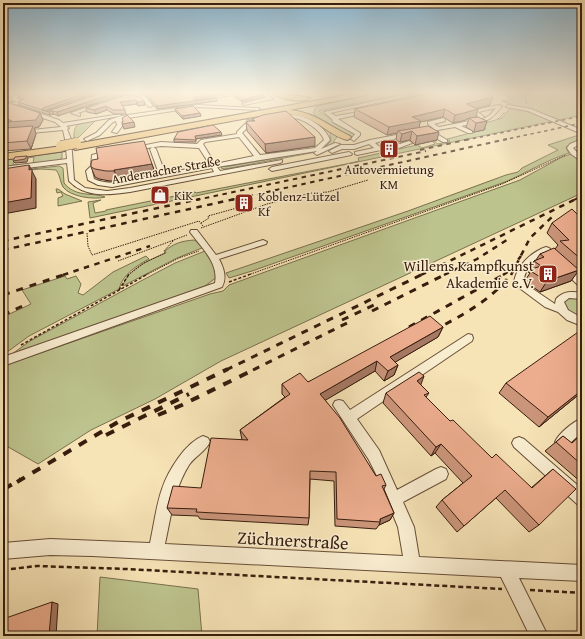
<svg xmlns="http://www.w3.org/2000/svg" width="585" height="639" font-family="'Gentium Book Plus',serif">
<rect width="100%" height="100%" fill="#f6e3b6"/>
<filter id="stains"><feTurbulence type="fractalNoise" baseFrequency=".005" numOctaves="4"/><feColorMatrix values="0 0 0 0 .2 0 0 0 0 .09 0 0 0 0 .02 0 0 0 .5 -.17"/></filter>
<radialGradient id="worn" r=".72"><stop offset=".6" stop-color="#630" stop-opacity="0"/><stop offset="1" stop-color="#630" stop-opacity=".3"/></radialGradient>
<path fill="#bdc38d" stroke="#7a704e" d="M375,93H408L319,111L339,125L355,135L353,137C344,136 318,119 313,113L316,107L322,105Z
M507,93L582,94V115L90,218L88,202L101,200L93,203L95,213L106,211V210L195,192L196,193L346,164L359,161L358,158L417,145L422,148L435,144L427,135L438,144L450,141L447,139L486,129L479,125L502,118L513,105L502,101L510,100Z
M278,114H303L336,134L337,137L334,141V144L316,152L225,169L221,168L223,165L225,167L315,151L325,147L331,141L330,133C309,117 294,112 268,117C261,118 253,121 246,120Z
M96,120L78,138H74C73,121 82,123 96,120Z
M582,134V139L567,146L566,148L569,153C547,160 526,173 505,182L252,271L229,278L226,273L408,211L506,175L518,172L522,168L558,150L548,145Z
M62,152V158L57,161L33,164L34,157L15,160L13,165L27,164L3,167V160Z
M571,154L582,162V193L221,361L155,399L91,430L38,464L3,444V366L210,294L223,291L229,285L520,180L562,157Z
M59,166L63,168L64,183C76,198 93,192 105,197C95,200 70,197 63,187C60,182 60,174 56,170L41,169L3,172Z
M56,189H58L65,194L82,201L58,206V198L63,196L61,192L57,193Z
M194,240L196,241L202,248L177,258L123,286C127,269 151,259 166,253L165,251C174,243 182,241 194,240Z
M205,251L211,259L217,277L205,286L8,357L30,341L139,282L175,263Z
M146,256L149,259C136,266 123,274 119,289L29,336L3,355V317L31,304L22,290L65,276L67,279L76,276L81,284L78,293L83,295L113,272Z
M569,298L582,299V319L570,313L564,303Z
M100,577L198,589L202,636H97Z"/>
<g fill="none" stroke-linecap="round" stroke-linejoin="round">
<defs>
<path id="minor" d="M128,93H135L134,94L146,97L153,106L149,107C138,94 132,96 116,100L114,99Z
M234,93H241L203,101L201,100Z
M260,93H264L273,99L244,105L242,104L267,98Z
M414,93H421L330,113L336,116L370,110V112L338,119L360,133V135L354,141L351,139L355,134L333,122L332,119L324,112Z
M16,95L20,96L16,98L24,102L15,105L59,120L63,123L121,114V115L119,116L66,126L69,128L67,129L71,139L74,180L85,188L107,191L130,188L214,172L212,168L112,187L98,185L88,180L86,171L91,166L92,155L110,150L113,152L97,157V166L92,171L94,179C114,188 138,178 159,174L150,149L153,147L156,149L165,173L210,165L199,148L161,146L134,150L131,148L161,142L197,144L201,140L237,134V132L245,124L259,119L262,121L261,122L249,126L242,133L260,155L315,148L324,140C321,130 304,119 294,118C288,118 283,121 278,118C295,108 324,123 330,140L321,149L335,143L340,144L317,155L314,153L317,151L217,167L220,171L282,160V162L280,163L130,192C109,195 85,198 69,181L67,163L3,171V167L67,159L65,139L63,130L20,134L19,133L22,131L61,127L55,122L3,105V102L10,104L17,102L9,98ZM239,137L254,156L215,164L203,144L205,142Z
M64,104L68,105L49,113L45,112Z
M97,104L101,105L78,113L80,114V116L71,113Z
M198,105L258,108L260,109L258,110L198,107L128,118L121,122L123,125L117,133L112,132L117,125L116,121L113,122L100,135L87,141L84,139L96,133L109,120L121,116Z
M498,105L502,106C489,124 482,122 461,126L472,131V133H468L455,127L432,131L447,140V142H443L426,133L388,140L400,144L409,141L412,143L399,148C393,146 388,145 382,141L375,143L381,148V150L357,155L355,154V152L374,148L369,144L354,149H342L332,153L329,151L341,145H354L370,140L433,128L428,124V122L443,118L445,119V121L434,124L439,127L485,118L490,115L496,108L478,112L484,117L481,119L472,111Z
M508,105L531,109L582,130V134L528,111L506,107Z
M582,139V143L573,148L582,157V162L571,154L567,148L570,144Z
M349,152L352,154L351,155L272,171L269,169L272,167Z
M191,230H197L216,255L263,240L267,242L266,244L219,259C224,268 227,278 222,287L3,366V357L215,283C219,263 201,247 190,232Z
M546,247L549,248L582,279V287L579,286L545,254C535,260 523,269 524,283L555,304L556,299C563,291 572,291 582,293V299L569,298L564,302L568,310L582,318V326L567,320L558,312L545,307L514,284C515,267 531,252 546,247Z
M468,334L472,335L473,338L472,341L357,419L379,450L397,490L436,469L441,467L446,469L448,474L446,479L403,502L414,527L419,557L582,565V581L519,578L548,636H530L501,577L92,556L50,555L3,559V543L50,539L150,543C154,525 156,506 162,489C168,471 185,443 203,436L208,438L210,442C205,452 195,456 189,465C174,489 171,516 165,544L403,556L398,527L376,474L369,460L333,405L335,401L339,400L343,401L350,410Z
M582,418V432L567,446L562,448L557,446L555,442C559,433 573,422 582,418Z
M519,437L524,439L582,489V506L577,504L514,447L512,443L514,439Z"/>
<path id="highway" d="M272,93C275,93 309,97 310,98C302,104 280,99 272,93Z
M358,93H370L367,95L290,110C314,112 329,126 350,136L351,138L347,140C334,137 323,126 311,120C303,116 295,115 286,114V111L75,150L71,147L75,144Z
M62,146L66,149L65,151L3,160V154Z"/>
</defs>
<use href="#minor" stroke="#684e38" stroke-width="2"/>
<use href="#highway" stroke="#381d0e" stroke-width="2"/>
<path stroke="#381d0e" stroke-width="1" stroke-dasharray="1.5 1" stroke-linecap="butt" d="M524,93L527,104
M544,93H582
M312,94L326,93
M526,97L528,93
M498,119L505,112
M201,223L209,218L208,216L237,208
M201,228L267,204L312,193L328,192L368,180
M87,233L88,246L92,255L199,221L203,226
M118,261L187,235
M128,275L144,263L165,253L164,251L174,240
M146,275L179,258L199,251
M248,275L502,184L566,155"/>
<path stroke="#381d0e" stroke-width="1.5" stroke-dasharray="3 2" stroke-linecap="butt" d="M229,282L251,274
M119,290L129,274
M21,345L148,274"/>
<path stroke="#381d0e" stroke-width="2.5" stroke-dasharray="5 3" stroke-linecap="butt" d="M3,570L37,566L126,569L502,589
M530,590L582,593"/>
<use href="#minor" fill="#f9edd0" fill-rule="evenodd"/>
<use href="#highway" fill="#ebc27b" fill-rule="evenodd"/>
<path stroke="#381d0e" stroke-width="1.5" stroke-dasharray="3.5 3.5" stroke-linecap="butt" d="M466,140L582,116
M503,140L582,123"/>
<path stroke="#381d0e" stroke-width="2" stroke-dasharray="4.5 4.5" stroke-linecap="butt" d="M420,150L470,139
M196,200L426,151
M231,200L507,139
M574,200L581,196"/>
<path stroke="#381d0e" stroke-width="2.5" stroke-dasharray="5.5 5.5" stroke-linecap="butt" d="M3,241L200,199
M3,250L235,199
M63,275L150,246
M421,275L576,199
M444,275L477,259L510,238
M503,275L509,271L521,256
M511,275L530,238L554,215"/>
<path stroke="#381d0e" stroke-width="3" stroke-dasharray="7 7" stroke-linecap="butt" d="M3,295L66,274
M372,311L446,274
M3,315L27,304
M342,320L376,304
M409,327L505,274
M433,331C462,315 491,301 511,274
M226,370L423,274
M253,370L351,321"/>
<path stroke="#381d0e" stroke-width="4" stroke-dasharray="9 9" stroke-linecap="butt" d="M158,415L182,405L255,369
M106,435L189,394
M17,482L118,422L228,369
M4,489L21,479"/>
<path stroke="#381d0e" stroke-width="5" stroke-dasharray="11 11" stroke-linecap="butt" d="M3,490L6,488"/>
<defs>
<path id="highway-bridge" d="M61,146L76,143"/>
</defs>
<use href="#highway-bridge" stroke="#381d0e" stroke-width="11" stroke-linecap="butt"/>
<use href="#highway-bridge" stroke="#ebc27b" stroke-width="10"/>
</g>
<path fill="#cb957a" stroke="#381d0e" d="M3,93H6L7,94L10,95L13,102L3,101Z
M17,93H95L45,110L48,111L101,93L58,116L54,114L50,115L20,105L18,102L22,100L19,98L18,95L19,94Z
M138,93H227L210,96L195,99L197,101L216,98L217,101L157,109L146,96Z
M234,93L263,94V97L242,102L234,96Z
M128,94L144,101L145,105L138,106L137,104L122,106L125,110L126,114H114L107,110L96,114L87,112L86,108Z
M3,101L40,113L43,120L39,127L34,128L36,134L31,149L3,151Z
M490,105L476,108V117L487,121L484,130L474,132L466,127L469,119H466V120L453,123L443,117L420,122L419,127L437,140L415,145L410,140L400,142L396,140L397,133L387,135L354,117L355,109Z
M175,109L200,113L201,116L183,119L176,112Z
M252,119L315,146L266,153L247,131L246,122L253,121Z
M222,135L196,139V142H174V139Z
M152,164L155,173L117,180L118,181H110L99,179L95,177L91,167Z
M582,219V274H579L577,272L571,281L540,292L526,282V279L530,273L528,272L534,261L536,260L540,254L555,249L558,245L547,233L552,223Z
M443,327L438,337L395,362L398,365L394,375L384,381L375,371L325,400L376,476L386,485L384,489L394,513L390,520L379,525L376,529L335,526L334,481L310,479L309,518L308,525L200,519L198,516L172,515L167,508L201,488L242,440L240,430L285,397L282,394V384L308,382Z
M506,383L582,392L539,427L499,393Z
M420,385L429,393L426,397L450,421L492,458L531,488L553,469L539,525L529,532L496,498L457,532L436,507L442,500L463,483L435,453L431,456L383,403L386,393Z
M582,434V483L545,451L563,436L571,443Z"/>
<path fill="#a57963" stroke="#381d0e" d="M86,93H95L44,111L42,110L43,108Z
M115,93H125L58,116L57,112Z
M210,93H227L210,96L195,100L194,101L216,98L217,101L157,109V106L193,99L194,97Z
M263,94V97L242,102V100Z
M493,97L490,105L464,112L466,104Z
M136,100L137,104L121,106L120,102Z
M144,101L145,105L138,106L137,102Z
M106,106L107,110L96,114L94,110Z
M445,109L443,117L420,122L419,129L398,131L397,133L387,135L389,127L412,117Z
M478,109L476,117L466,119V120L453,123L455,115Z
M52,111L54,114L50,115L49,112Z
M40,113L43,120L39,127L34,128L36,134L31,149L27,141L8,133L4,126L8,122Z
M200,113L201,116L183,119L182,116Z
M487,121L484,130L474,132L476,123Z
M134,122L135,127L124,129L122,124Z
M412,131L410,140L400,142L402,134Z
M221,132L222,135L195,139V136Z
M439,132L437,140L415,145L417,136Z
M315,137V146L266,153L265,144Z
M27,156L28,158L27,162L15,163L13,161Z
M152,164L155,173L117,180L118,181L114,170Z
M29,165L36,179V208L3,214V203L29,170Z
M579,270L571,281L540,292L547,281Z
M443,327L438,337L387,367L390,357Z
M377,361L375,371L319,404L320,394Z
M398,365L394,375L384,381L388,371Z
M424,376L420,387L417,381Z
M582,390V392L539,427L548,417Z
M441,444L435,453L431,456L436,447Z
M394,513L390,520L379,525L380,522V519Z
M52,602L58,604L56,636H46Z"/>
<path fill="#ecad8e" stroke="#381d0e" d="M3,93H5L10,95L3,94Z
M20,93H86L43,108L42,110L48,111L101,93H115L57,112L52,111L49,112L18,102L24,99L18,95Z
M146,93H210L194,97L193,99L197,101L215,97L216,98L157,106Z
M234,93H261L263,94L242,100Z
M432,93H486L493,97L466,104L478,109L467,112H468L455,115L445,109L412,117L421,121L389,127L355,109Z
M128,94L140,97L144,101L137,102L136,100L120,102L125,110H113L106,106L94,110L86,108Z
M3,101L40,113L36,120L8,122L4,126L6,128L33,126L27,141L3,143V121H12L3,117Z
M193,106L200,113L182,116L175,109Z
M286,111L315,137L265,144L246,122L249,121H255L252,119L263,115Z
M127,115L134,122L122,124L123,121L122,118Z
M478,117L487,121L476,123L469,118Z
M213,125L221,132L195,136L196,140L174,139L178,132Z
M428,126L439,132L417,136L412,131L402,134L398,131Z
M144,141L152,164L114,170V171H106L95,169L91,167V164L92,160L98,159L96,148Z
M27,156L25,159L13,161L15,157Z
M29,165V170L32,169L31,198L3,203V169Z
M572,209L582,219V260L560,241L569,240L552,223Z
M554,248L579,270L547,281L532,272V269L541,266L534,261L544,257L540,254Z
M430,316L443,327L390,357L398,365L388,371L377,361L320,394L340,418L376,476L381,474L386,485L382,486L394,513L380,519V522L337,519L336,472L310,471L309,518L196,512L197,509L167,508L173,486L201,488L211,438L248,440L240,430L290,394L282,384L300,373L308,382Z
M581,330L582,331V390L548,417L506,383Z
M419,372L424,376L417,381L429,393L424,395L450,421L453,420L492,458L496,454L532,488L553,469L576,489L539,525L505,490L464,526L442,500L472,476L441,444L436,447L386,393Z
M582,434V465L556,442L563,436L572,443Z
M52,602L49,635L46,636H3V619Z"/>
<linearGradient id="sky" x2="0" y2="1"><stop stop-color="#8bb8d4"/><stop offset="0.51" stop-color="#fbf2de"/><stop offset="1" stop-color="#fbf2de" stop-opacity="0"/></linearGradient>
<rect width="585" height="182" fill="url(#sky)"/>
<defs>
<symbol id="building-square" viewBox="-11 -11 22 22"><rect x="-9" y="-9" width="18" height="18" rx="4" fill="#8f2418" stroke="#f9edd0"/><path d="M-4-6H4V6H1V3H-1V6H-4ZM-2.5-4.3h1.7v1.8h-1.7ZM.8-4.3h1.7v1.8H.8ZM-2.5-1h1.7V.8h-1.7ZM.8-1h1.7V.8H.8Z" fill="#fff"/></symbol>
<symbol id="shop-square" viewBox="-11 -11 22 22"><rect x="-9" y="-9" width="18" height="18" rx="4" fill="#8f2418" stroke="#f9edd0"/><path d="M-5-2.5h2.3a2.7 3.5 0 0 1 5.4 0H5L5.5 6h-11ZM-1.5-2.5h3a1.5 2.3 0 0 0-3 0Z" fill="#fff"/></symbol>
</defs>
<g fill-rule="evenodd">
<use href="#building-square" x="378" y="138" width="22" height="22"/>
<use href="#shop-square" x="149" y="184" width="22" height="22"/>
<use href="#building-square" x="233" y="192" width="22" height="22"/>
<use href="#building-square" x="537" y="263" width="22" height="22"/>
</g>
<g text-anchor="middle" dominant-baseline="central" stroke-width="3" stroke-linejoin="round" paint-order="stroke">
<g font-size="13" fill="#381d0e" stroke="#f9edd0" text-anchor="start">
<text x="389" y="169" text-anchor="middle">Autovermietung<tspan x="389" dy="15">KM</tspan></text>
<text x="174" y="195">KiK</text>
<text x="258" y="196">Koblenz-Lützel<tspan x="258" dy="15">Kf</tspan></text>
</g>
<g font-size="13" fill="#381d0e" stroke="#f9edd0">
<text transform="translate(166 170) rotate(-10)">Andernacher Straße</text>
</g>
<g font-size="15" fill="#381d0e" stroke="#f9edd0" text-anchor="end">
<text x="534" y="265">Willems Kampfkunst<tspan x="534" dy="17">Akademie e.V.</tspan></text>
</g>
<g font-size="18" fill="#381d0e" stroke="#f9edd0">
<text transform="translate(293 540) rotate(3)">Züchnerstraße</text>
</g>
</g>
<rect width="585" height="639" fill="none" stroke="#f6e3b6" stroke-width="16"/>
<rect x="4" y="4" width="577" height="631" fill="none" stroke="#381d0e" stroke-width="2"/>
<rect x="8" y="8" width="569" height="623" fill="none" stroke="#381d0e"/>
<rect width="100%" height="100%" filter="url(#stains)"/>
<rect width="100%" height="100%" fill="url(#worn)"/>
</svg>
